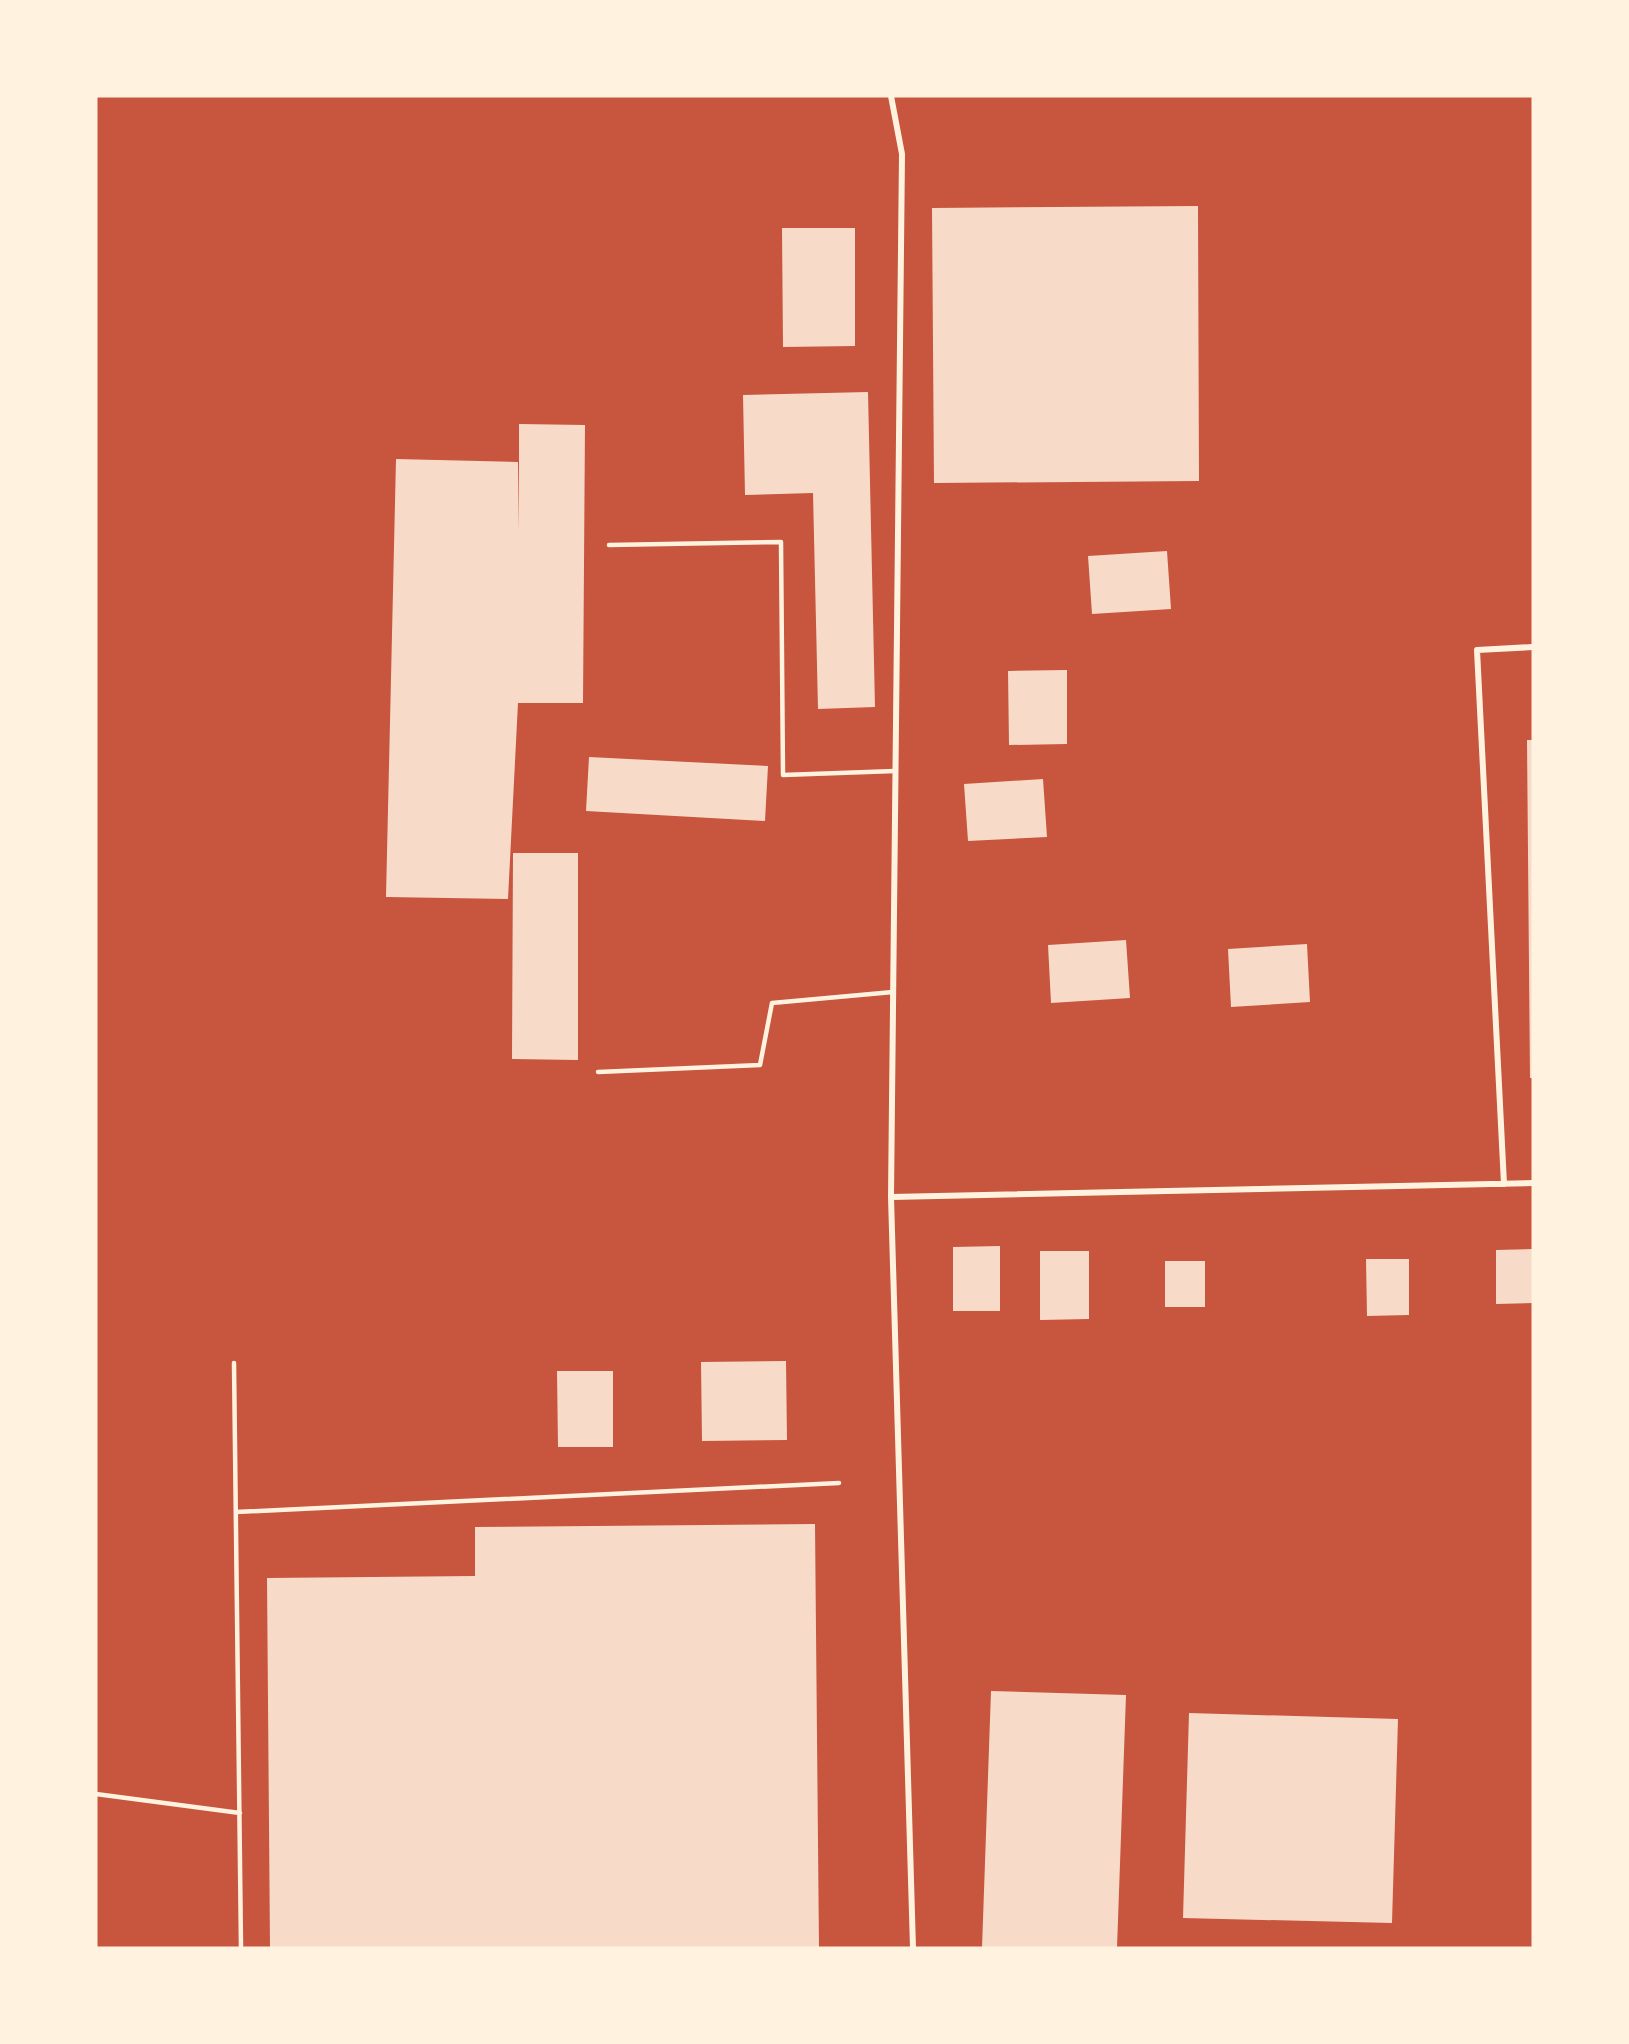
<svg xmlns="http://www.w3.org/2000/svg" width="1629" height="2044" font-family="Rubik,sans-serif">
<rect width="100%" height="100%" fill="#c8553d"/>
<path fill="#f7dbc8" d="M1198,206L1199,481L934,483L932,208Z
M782,228H855V346L783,347Z
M868,392L875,707L818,709L813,493L745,495L743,395Z
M519,424L585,425L583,703H518L508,899L386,897L396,459L518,462L519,532Z
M1167,551L1171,609L1092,614L1088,556Z
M1067,670V744L1009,745L1008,671Z
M1527,740H1533V1078H1530Z
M589,757L768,766L765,821L586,811Z
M1043,779L1047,837L968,841L964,784Z
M513,853H578V1060L512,1059Z
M1126,940L1130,998L1051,1003L1048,945Z
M1307,944L1310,1002L1231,1007L1228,949Z
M1000,1246V1311H953V1247Z
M1533,1249V1303L1496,1304V1250Z
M1040,1251H1089V1319L1040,1320Z
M1366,1259H1409V1315L1367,1316Z
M1165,1261H1205V1307H1165Z
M786,1361L787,1440L702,1441L701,1362Z
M557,1371H613V1447H558Z
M815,1524L819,1948H270L267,1578L475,1576V1527Z
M991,1691L1126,1695L1117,1948H982Z
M1189,1713L1398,1719L1392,1923L1183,1918Z"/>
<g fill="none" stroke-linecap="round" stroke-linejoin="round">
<path stroke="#fff3e0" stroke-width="4.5" d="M609,545L781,542L783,775L895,771
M598,1072L760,1065L772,1003L893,992
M234,1363L241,1948
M236,1512L839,1483
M96,1794L240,1813"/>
<path stroke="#fff3e0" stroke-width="6" d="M891,96L902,154L891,1197L913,1948
M1504,1184L1477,650L1533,647
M891,1197L1533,1183"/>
</g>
<rect width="1629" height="2044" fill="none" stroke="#fff3e0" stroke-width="195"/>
</svg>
